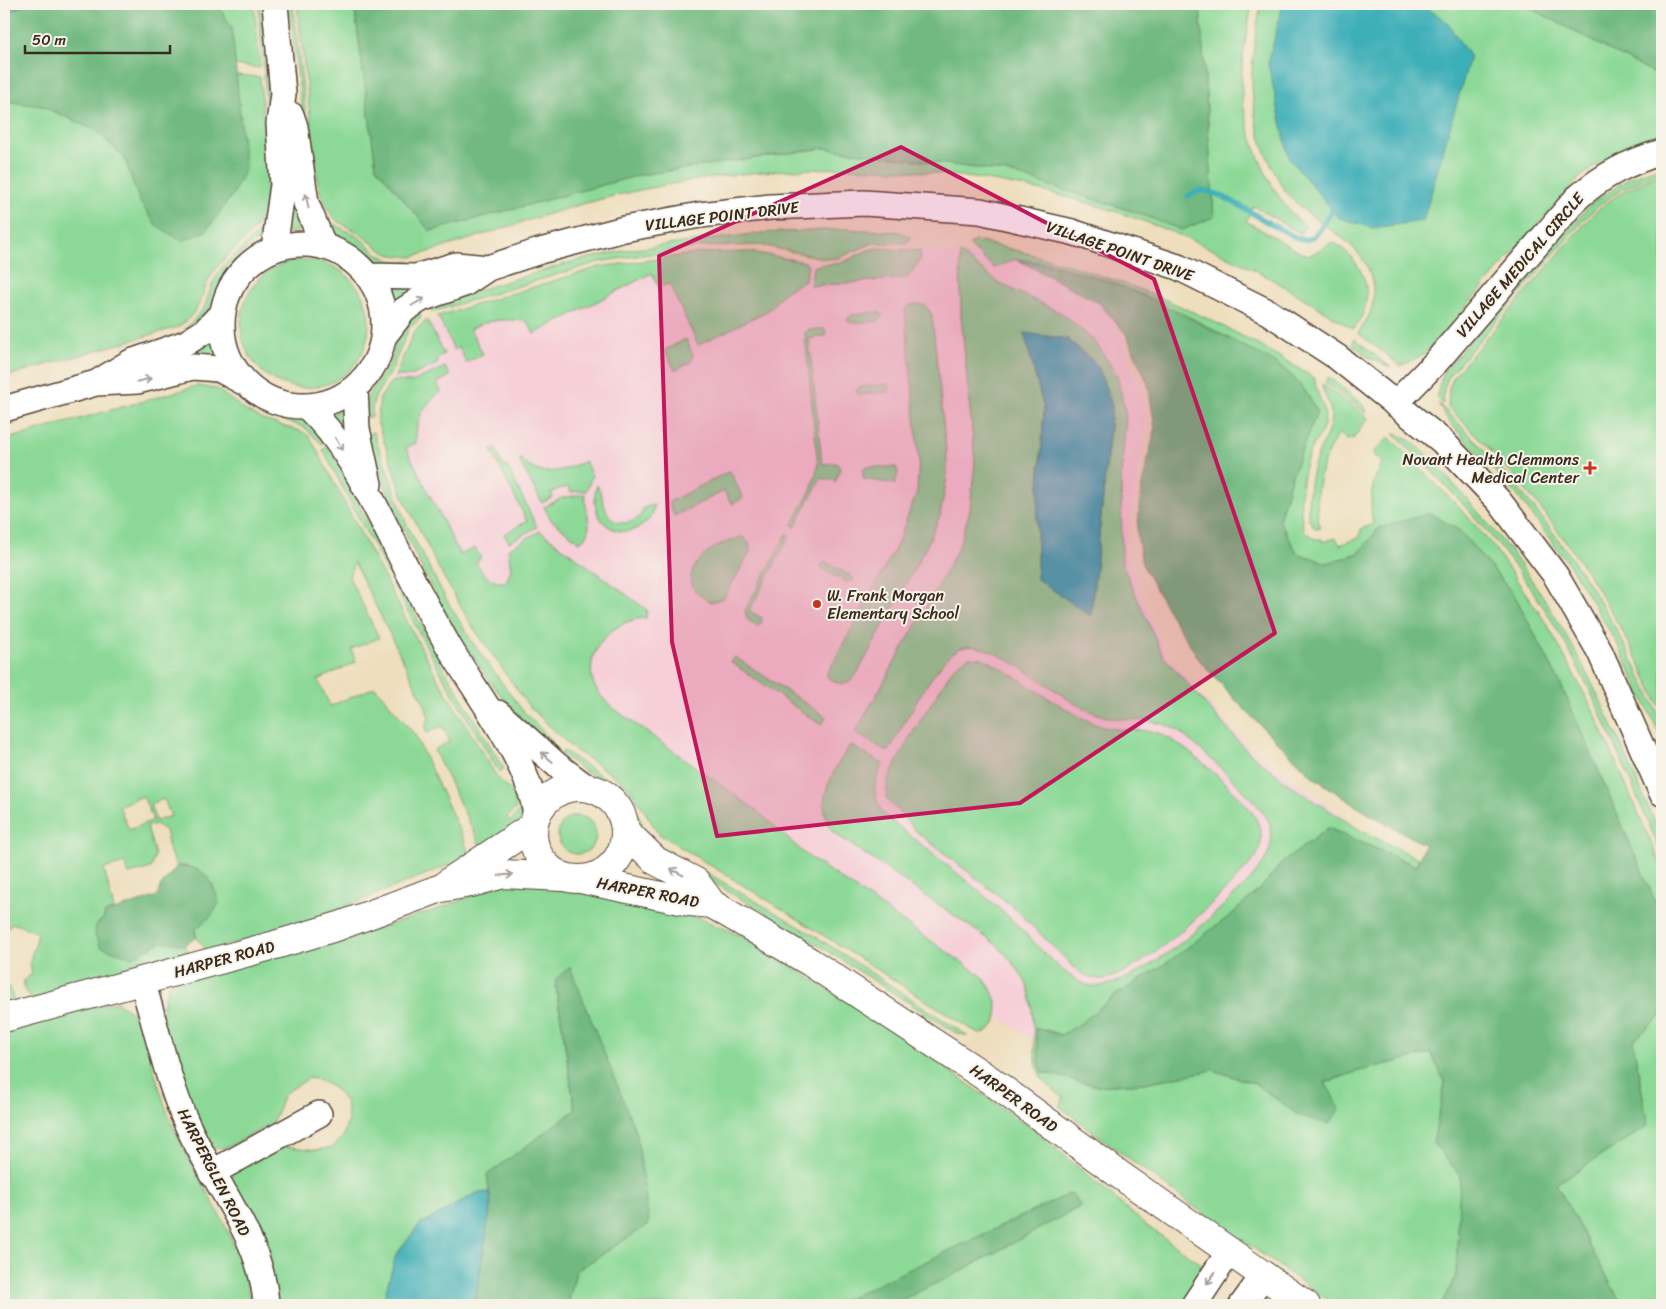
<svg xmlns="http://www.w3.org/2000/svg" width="1666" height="1309" font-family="Sriracha,sans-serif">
<rect width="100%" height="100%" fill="#f7f3e8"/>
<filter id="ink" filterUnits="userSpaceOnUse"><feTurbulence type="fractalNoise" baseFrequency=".02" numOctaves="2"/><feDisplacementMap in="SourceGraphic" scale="10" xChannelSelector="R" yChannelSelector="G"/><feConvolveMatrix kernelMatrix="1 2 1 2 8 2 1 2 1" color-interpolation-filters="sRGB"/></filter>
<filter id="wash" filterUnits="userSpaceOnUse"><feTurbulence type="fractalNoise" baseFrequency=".0096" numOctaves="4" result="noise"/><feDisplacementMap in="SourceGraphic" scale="20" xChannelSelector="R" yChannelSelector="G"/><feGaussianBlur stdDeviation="1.12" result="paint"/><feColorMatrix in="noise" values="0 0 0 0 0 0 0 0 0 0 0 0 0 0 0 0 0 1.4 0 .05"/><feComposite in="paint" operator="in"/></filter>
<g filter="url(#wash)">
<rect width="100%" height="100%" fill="#eedebd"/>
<path fill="#f6cfd7" d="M870,249L960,253L1016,259L1109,296L1147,420L1125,553L1166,655L1246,745L1361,830L1057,1055L680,815L544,688L440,531L382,397L423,325L555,282L765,253L830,264Z"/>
<path fill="#8cd997" stroke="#64825a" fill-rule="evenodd" d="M217,4H254L260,68L235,65L232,28Z
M258,4H260L266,62L274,199Z
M289,4H293L312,169V193Z
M297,4H354L376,167L430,231L640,175L824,148L1006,172L1132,211L1182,230L1214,216L1200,4H1252C1247,33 1239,66 1242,95C1246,135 1272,203 1306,226L1300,233L1253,206L1246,221L1301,253L1310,255L1333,242C1365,261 1379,300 1353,329C1319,308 1286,286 1251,268C1055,168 853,146 640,190C562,206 487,235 412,257L391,255L381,250L359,233L337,221C326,210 322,198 318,184Z
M1261,4H1523L1662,78V138C1632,143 1603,159 1579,178L1431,346L1424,354L1401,366L1358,333C1369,319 1375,306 1373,288C1369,236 1304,225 1281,184C1245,121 1248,71 1261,4Z
M236,75L260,77C262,106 273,196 262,217C251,239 228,251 214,271C199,294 204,310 178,327L4,377V101L42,106L97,131L124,157L140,202L245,169Z
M1662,166V172C1634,181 1609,195 1587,216L1450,374L1444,387L1443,404L1437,398L1439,386L1445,370L1591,204L1631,177Z
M1662,175V712C1609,591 1543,499 1448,407L1449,388L1454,376L1593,214C1614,196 1635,183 1662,175Z
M298,210L306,229L285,233L291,211Z
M324,213L330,222L360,238L375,252L391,261L411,262L406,268L378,261L357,245L334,232L327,225Z
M267,218L264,233L238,257L226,273L205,319L185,330L204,308L213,282L224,265L258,233Z
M848,229L900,232L911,238L906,243H873L838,258L827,259L761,245L701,247L642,255L599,262L432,312L429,305L575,261L627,250L762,233Z
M976,241C1099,268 1209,310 1315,379C1315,395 1328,406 1324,424C1323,433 1314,442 1310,451C1300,476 1298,505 1304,531L1315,539H1322L1323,542L1336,538L1340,545L1360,537L1361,529L1373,524C1369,501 1371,482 1383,462L1374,455L1375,451L1389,437L1463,511L1493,546L1547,624L1595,714L1662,868V917L1561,685L1515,596L1460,531L1379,528L1359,553L1327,563L1297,553L1279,520L1291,478L1317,411L1304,389L1283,368L1168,305L1106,280L1052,264L1016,259L994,268L970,246L971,243Z
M879,248L920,251L921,259L907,278L810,286L813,268C821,262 831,266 840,263C855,259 860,250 879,248Z
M751,252L805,262L808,266L805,280L783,293L769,310L698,345L669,283L659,288L652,273L534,334L528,322C508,318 488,319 470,329L483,354L466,363L459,347L454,350L438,316L599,267L701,253Z
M960,253L999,283L1063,314L1095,342L1117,375L1126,416L1121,476L1122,564L1163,656L1246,750L1291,786L1360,830L1419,859L1416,866L1328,828L1282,863L1262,887L1231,915L1170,961L1116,995L1077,1026L1061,1035L1045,1029L1073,1080L1097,1086L1144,1083L1213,1070L1256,1084L1298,1115L1340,1109L1325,1083L1359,1071L1431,1053L1445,1082L1434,1143L1460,1175L1456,1276L1441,1305H1335L1186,1201L1059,1106L1064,1098C1057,1092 1049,1087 1043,1080C1030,1065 1037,1010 1027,985C1020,970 1008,957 997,945L833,832C812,800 833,773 850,745L883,764C872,786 872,792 883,814C926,849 970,882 1011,919C1032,939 1050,963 1075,979C1080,983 1092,987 1099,986C1138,983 1199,930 1227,902C1249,881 1281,856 1269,822C1262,804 1196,744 1178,731C1158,718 1135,721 1113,718C1100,716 1086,710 1074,703C1051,689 988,637 961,648C937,657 902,728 888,752L855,733L943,577L959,546L970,510L975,462L961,315ZM1025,334L1068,339L1098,366L1112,406L1091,615L1037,519L1044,409Z
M241 324a64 64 0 1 1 128 0a64 64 0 1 1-128 0Z
M390,286L412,288L414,295L397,305Z
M915,304C925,304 928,307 932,316L947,459V476L940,516L925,549L858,672L850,682L841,684L828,678L827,674L897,545L917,492L919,460L905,309L909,305Z
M417,312L421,318L409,328L392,369L376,395L372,407V417H366L368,396L391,360L399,333Z
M878,312L883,315L879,321L853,323L848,321V318L852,315Z
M427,320L444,354L438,358L437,364L411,376H395L414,332Z
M824,329L826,332L825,336L809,339L822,464L836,463L840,468L836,481L821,478L795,527L792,525L811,490L818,466L805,333L808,330Z
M686,339L693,356L691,362L675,370L665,350Z
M1355,339L1390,367L1370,358L1352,344Z
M212,341L219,359H197L195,351Z
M445,367L450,376L437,383L441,392C423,404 415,422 416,443L406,448L460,555L475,548L481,558L476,562C483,574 490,584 506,582L511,570L508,549L540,531L647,610L646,618C618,618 586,646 592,677C594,690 603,699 613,708L757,811L806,855L982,976C995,991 1009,1024 981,1034L971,1029L782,909L659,834L631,790L617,778L571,747L527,704L471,624L439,569L403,497L377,421L380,398L392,381L412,382Z
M203,375L240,389L260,405L306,421L324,437L322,444L304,427L266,415L251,407L228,388L198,380Z
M1328,377L1362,403L1367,414L1325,382Z
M887,384L890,387L888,392L859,395L856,392L859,387Z
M1322,384L1368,418L1353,439L1347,440L1339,433C1320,461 1312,494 1320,528H1315L1308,518C1308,499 1309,476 1317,457C1322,444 1330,432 1331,417C1332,404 1323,396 1322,384Z
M197,386L217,389L246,411L263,420L303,432L310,437L435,674L497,777L513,793L516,808L507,818L510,822L521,809L519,795L513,786L517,780L526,812L521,820L483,851L434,750L450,741L442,726L427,733L425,728L429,718L425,705L354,562L349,577L379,638L351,649L356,662L318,680L330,706L375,687L415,735L465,842L469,857L307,922L207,951L197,938L195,930L206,920L188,866H177L170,853L165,830L155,824L147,827L155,855L151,868L129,874L125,863L104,869L114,909L105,913L104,918L96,925L150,949C161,938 170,941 184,945L188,950L186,958L33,999C25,994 23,990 24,980L32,974C26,951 38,951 37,932L12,923L4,933V440ZM143,796L153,820L129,830L119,806ZM164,799L171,816L156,821L150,804Z
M1438,403C1520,482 1589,570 1638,672C1649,693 1662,715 1662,739L1617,643L1571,567L1517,495L1450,423Z
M346,406L348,429L341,432L328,416Z
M373,432L407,525L446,599L472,642L522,710L553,741L550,745C538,734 525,723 514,711C446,633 401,531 366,434Z
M1394,434C1411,435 1436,465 1448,478C1486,520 1522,562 1551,610C1596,682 1628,761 1662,839V855C1623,765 1588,671 1532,590C1492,532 1444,482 1394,434Z
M325,448L330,449L442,665L504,769L499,772L435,663L323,450Z
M495,448L504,467L507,466L537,527L509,542L504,534L527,521L491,450Z
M521,459C538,480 563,471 585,461L592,476L586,491L570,492L569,487L558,489L551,493L553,497L542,503L519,460Z
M865,467H896L898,472L895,484L863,479V470Z
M730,471L743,498L732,504L724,491L674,516L669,502Z
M597,485C605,499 604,529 630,522C638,520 642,515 643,508L654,505L652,516C626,549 585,524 597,485Z
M585,494C584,512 597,529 580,542L551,520L544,507L562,498Z
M787,534L790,536L749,611L762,618L761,624L757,626L747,619L745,610Z
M743,537L749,543L750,552L724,598L711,602C663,580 712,541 743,537Z
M826,562L851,576L854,580L847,582L822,569L821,565Z
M735,657L826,717L821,725L731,662Z
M968,657L983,658C1021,678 1055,706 1095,724C1113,732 1135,728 1155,732C1179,738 1239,793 1253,814C1262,827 1264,843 1256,857C1231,887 1141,977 1102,979C1092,979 1084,975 1077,970L1012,906L917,832L886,798L888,779L910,737L954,667Z
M564,751L612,783L632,804L644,827L652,837L663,848L681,858L680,864L639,829L627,803L617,793L560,754Z
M558 835a19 19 0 1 1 38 0a19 19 0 1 1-38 0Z
M697,867L812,934L968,1036L956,1033L809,939L692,870Z
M512,880L580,893L610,894L674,907L746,938L877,1020L1038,1133L1147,1226L1200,1263L1201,1276L1185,1305H891L955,1274L1080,1207L1071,1193L834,1305H568L576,1271L649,1224L555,980L575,1110L488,1175L489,1192L477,1193L419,1225L396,1255L382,1305H273L230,1184L233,1173L283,1146L317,1150L333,1147L343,1137L348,1120L346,1102L335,1089L319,1080L309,1078L284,1094L274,1120L268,1126L226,1148H214L204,1139L179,1084L161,1012L169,984L383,927L441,908Z
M4,974L15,1004L4,1007Z
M117,1002L133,1013L138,1020C153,1058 159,1098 177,1135C201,1188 246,1246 250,1305H4V1025Z
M1662,1015V1305H1622L1556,1184L1648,1126L1633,1041Z"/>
<path fill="#71b980" stroke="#56724f" d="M27,4H217L232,28L245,169L233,194L206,231L182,241L156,225L140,202L124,157L97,131L42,106L4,101V13Z
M354,4H1200L1214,217L1182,230L1132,211L1006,172L824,148L640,175L430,231L376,167Z
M1523,4H1662V78Z
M1016,259C1096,270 1161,302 1231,340C1248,349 1269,357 1284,369C1299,381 1308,395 1317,411L1291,478L1279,520L1297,553L1327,563L1359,553L1379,528L1430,513L1460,531L1515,596L1561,685L1662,917V1015L1633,1041L1648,1126L1556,1184L1622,1305H1441L1456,1276L1460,1175L1433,1143L1445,1082L1431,1053L1359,1071L1325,1082L1340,1109L1329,1124L1298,1115L1256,1084L1213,1070L1144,1083L1097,1086L1041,1072L1035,1028L1061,1035L1077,1026L1116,995L1168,962L1231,915L1262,887L1282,863L1328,828L1416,866L1425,845L1359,808L1312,776L1241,706L1201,662L1168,611L1142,564L1137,533L1142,485L1155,429L1148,384L1126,334L1099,303Z
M177,866C204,866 212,878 219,903L213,914L195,930L196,938L184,945C156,938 157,945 132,957L101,947L95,935L96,925L104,918L105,913L158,896L160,887Z
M570,967L637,1135L649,1224L576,1271L568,1305H475L491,1202L487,1175L575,1110L555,980Z
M1071,1193L1081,1206L955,1274L891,1305H834Z"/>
<path fill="#3eafb7" stroke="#3c6c6a" d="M4,4H27L4,13Z
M1283,4H1421L1446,21L1470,57L1423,221L1373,228L1339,218L1289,158L1268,64Z
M1024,333L1067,339L1098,366L1112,406L1091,616L1037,579V519L1044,409Z
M489,1192L491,1202L475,1305H382L396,1255L419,1225L477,1193Z"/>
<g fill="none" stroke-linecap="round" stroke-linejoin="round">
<path stroke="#3eafb7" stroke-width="5.5" d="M1188,196C1194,193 1199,190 1206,191C1229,195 1263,222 1286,232C1292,236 1300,241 1308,239C1318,237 1327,218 1332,210"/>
</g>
</g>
<g filter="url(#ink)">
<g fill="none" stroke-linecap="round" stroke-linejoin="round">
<defs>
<path id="minor" d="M291,115L295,127L306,203L324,247
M222 325a81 81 0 1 1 162 0a81 81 0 1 1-162 0Z
M274,249L283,185L279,124L283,94L275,4
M368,276L416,277L456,265L488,268
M384,336L404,310L421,299L464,284L488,268L540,251L624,229L700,215L771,207L864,203L980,211L1072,232L1178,267L1268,312L1337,357L1442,441L1499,501L1556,576L1600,652L1662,793
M98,382L131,362L186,343L205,331L223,312
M355,389L357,429L369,484
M1395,404L1436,362L1577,198C1603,175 1629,162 1662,152
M307,407C346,443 369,494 393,541C409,574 426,606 444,638C472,689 530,759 536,816
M4,409L96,383L138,381L193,367L219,369L245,383
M498,713L558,766L586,787
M142,981C156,1026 167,1079 186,1122C212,1182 263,1238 266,1305
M211,1173L319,1114
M1194,1305L1229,1252
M1242,1305L1263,1276"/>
<path id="major" d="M533 833a46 46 0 1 1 92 0a46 46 0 1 1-92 0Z
M626,832L656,861L696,882L712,904L810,962L990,1080L1120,1175L1306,1305
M585,880L690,902L712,904
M449,882L533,826
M4,1018L275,945L339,926L441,888L471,883L503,874L562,877"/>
</defs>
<use href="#minor" stroke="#564536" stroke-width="28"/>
<use href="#major" stroke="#564536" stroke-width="30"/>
<use href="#minor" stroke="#fff" stroke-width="25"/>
<use href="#major" stroke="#fff" stroke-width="28"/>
</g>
<defs><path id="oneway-shaft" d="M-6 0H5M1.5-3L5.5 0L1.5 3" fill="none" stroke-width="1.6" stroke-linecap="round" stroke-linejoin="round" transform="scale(1.25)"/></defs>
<g stroke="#a79f9a">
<use href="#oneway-shaft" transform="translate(307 201) rotate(-102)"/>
<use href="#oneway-shaft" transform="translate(418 302) rotate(-30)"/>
<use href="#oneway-shaft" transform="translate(144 380) rotate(-13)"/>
<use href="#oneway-shaft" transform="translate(339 444) rotate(58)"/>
<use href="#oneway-shaft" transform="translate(547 757) rotate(-139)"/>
<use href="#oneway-shaft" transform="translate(677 872) rotate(-152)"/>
<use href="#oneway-shaft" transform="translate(506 875) rotate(-6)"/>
<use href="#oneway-shaft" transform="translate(1211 1278) rotate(125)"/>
</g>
</g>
<path fill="#c2185b" fill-opacity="0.2" stroke="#c2185b" stroke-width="4" stroke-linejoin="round" d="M901,147L1154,279L1275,633L1020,803L717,836L672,642L659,256Z"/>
<g fill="#c8321e" stroke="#f7f3e8" stroke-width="2">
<path d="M1587.5 460.5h5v5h5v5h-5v5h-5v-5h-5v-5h5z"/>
<circle cx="817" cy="604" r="5"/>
</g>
<g text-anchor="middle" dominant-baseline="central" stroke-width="4" stroke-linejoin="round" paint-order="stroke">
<g font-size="16" fill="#3b2a1e" stroke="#f7f3e8">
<text transform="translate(722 216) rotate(-7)">VILLAGE POINT DRIVE</text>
<text transform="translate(1120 251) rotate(19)">VILLAGE POINT DRIVE</text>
<text transform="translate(1520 265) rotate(-49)">VILLAGE MEDICAL CIRCLE</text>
<text transform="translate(648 892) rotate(11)">HARPER ROAD</text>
<text transform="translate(224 959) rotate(-15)">HARPER ROAD</text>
<text transform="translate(1014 1098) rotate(36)">HARPER ROAD</text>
<text transform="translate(214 1172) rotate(63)">HARPERGLEN ROAD</text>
</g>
<g font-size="16" fill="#3b2a1e" stroke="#f7f3e8" text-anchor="end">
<text x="1579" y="459">Novant Health Clemmons<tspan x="1579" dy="18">Medical Center</tspan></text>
<text x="827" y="595" text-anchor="start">W. Frank Morgan<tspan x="827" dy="18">Elementary School</tspan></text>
</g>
</g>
<rect width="1666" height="1309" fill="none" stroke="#f7f3e8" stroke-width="20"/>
<path d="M25 45v8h145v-8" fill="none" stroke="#3b2a1e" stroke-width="2.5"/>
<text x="32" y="45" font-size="15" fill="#3b2a1e" stroke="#f7f3e8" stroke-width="4" paint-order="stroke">50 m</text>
</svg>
